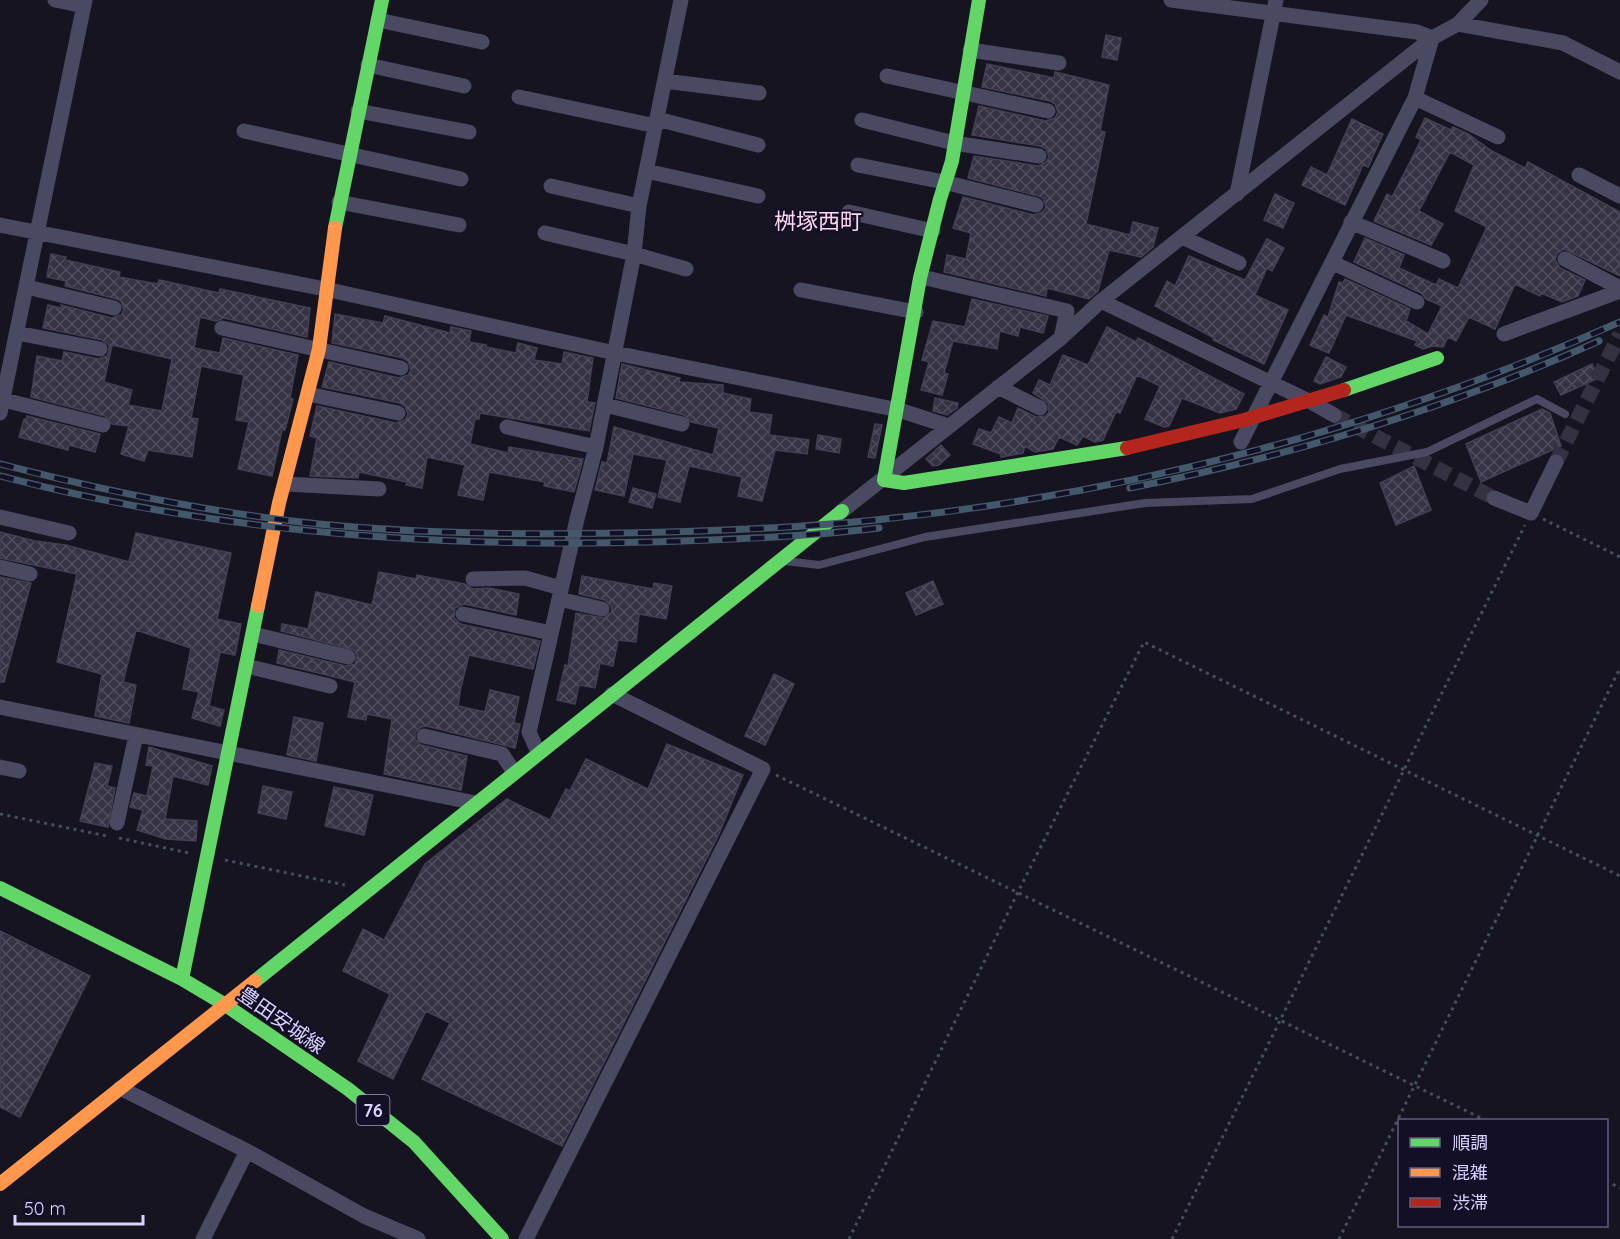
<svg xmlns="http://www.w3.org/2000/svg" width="1620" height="1239" font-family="Quicksand,'Noto Sans JP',sans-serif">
<defs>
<pattern id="building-cross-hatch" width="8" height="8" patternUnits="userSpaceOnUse" patternTransform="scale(1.5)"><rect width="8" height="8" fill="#343243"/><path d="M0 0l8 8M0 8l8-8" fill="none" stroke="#514f5f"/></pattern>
</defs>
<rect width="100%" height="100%" fill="#161421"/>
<path fill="url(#building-cross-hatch)" stroke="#433f54" stroke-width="1.5" fill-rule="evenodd" d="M1106,35L1121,38L1117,60L1102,57Z
M987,64L1054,78L1055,72L1109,85L1100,131L1105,132L1086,224L1130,235L1133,222L1158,228L1153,247L1141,257L1109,250L1098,291L1089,299L1047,288L1046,296L944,272L947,255L966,259L971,233L953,228L963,197L1034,215L1043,212L1046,207L1043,198L1038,196L968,178L974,156L1038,166L1046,162L1049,157L1046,149L1040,146L972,135L979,106L1046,121L1055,118L1058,112L1055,104L1050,101L982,87Z
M1425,118L1451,130L1453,127L1468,134L1492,151L1525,168L1528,162L1620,212V276L1564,249L1557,254L1555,260L1560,268L1585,280L1578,296L1562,302L1541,293L1540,296L1515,284L1495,329L1469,317L1456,341L1448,337L1443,347L1433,346L1423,349L1415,345L1417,341L1346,315L1329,353L1310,345L1324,315L1328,317L1339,282L1343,283L1345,279L1410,309L1406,321L1428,334L1442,306L1426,299L1421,293L1354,262L1365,238L1404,255L1399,268L1436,285L1439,279L1458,288L1487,227L1455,211L1474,165L1450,152L1419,211L1443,224L1431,245L1374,221L1387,194L1392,197L1421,140L1416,137Z
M1352,119L1383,134L1368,167L1363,165L1345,205L1302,185L1311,167L1327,175Z
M1275,194L1294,203L1283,228L1264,220Z
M1267,239L1284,248L1272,271L1267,268L1255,295L1288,310L1264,364L1213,340L1214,338L1155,306L1167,281L1175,286L1189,256L1245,280Z
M51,254L66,257L65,260L120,272L119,277L158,284L159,280L219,293L220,289L310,308L307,337L224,318L216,321L200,317L194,348L220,353L223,338L298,355L290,398L293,399L285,430H282L272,476L238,469L249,422L236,420L244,375L201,366L191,418L198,419L192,457L148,450L144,461L121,454L129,426L112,424L105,416L31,397L37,356L62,361L64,352L99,359L107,356L109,351V345L102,340L43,328L48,305L61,308V305L112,318L121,315L124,310L121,301L117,299L65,286L66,281L47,277ZM112,345L172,359L162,411L128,405L132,390L104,382Z
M972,299L1048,316L1043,333L1020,327L1018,336L1000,331L997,349L953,341L944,373L948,374L942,395L921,390L929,362L922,360L933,321L965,327Z
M335,314L383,323L385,316L450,333L451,327L471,331L469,342L486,345V347L516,353L518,343L537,348L534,360L562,364L564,352L593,358L587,402L595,403L589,431L480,413L479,419H475L470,444L508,453L509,447L583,459L574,492L544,486L545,482L489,472L483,500L458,495L465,465L427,457L422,488L406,485L407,482L359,472L358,478L310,476L317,438L310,436L317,406L396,423L405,420L408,414L405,406L400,403L322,387L329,362L399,378L408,375L411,370L408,361L403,358L332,343Z
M1107,327L1136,342L1138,338L1244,394L1236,409L1220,413L1182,398L1169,426L1164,427L1145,419L1160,386L1137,375L1120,413L1116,412L1103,440L1095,442L1083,436L1077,445L1059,437L1053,449L1035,452L1025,446L1023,453L1001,457V454L973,444L979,429L991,433L999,417L1012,423L1018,408L1036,417L1046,416L1049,412L1048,403L1033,393L1039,380L1050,385L1063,355L1088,365Z
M1326,357L1346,367L1341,377L1320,384L1314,381Z
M622,364L680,378L679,382L723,385V393L751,399L749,412L772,415L769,435L809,440L807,454L775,450L762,501L738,496L742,477L689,466L680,502L658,497L667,460L633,454L624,496L595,490L602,462L607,463L614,427L713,455L719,428L691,422L684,415L616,398Z
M1592,364L1599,378L1561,395L1554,382Z
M935,398L958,403L957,408L947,415L933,411Z
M1542,409L1550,413L1561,446L1481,482L1466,444Z
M27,416L100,434L95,452L69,445L68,450L19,437L24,419H27Z
M875,424L882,425L875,458L868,457Z
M818,435L841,439L839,453L816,449Z
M941,445L950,455L939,465L933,466L926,459Z
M1414,466L1431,510L1396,525L1380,483Z
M633,488L656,494L652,508L629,502Z
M0,532L35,541L66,545L129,562L136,533L231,553L217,619L241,624L235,655L220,652L209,706L224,710L220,726L192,718L199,692L183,689L191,648L136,630L123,682L136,685L129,723L95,716L102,674L57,662L77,574L0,558Z
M379,572L416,579L417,575L465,584L473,589L489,588L519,594L516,615L464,604L455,608L454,618L461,624L540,641L533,669L469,655L461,687L458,706L485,712L490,690L519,697L514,723L520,724L515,748L426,726L421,727L415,733V739L421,745L467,756L461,790L384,774L392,719L367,714L366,720L348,717L355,682L277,663L279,650L346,666L355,664L357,655L354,650L281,631L282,624L308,629L316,592L372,605Z
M582,576L653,589L654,583L672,586L666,619L639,614L636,642L618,640L613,666L600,663L595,688L579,685L575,704L557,700L565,665L568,666L576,613L604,618L612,611L611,606L605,600L579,594Z
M0,577L31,583L4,682H0Z
M933,581L943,604L916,615L906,593Z
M774,674L794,684L765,745L745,736Z
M294,717L323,723L316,761L287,755Z
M667,744L743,775L719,834L562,1146L422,1079L450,1023L426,1011L393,1079L358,1061L390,994L343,971L363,929L384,940L425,864L507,799L550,820L566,789L570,791L586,759L648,789Z
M149,747L212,766L208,785L173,776L165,819L197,821L196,841L166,839L137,830L143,810L130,807L134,793L147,796L153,766L146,765Z
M95,763L112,766L107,786L115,788L108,827L80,821Z
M263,786L292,792L286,819L258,813Z
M334,787L373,795L364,835L325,826Z
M0,931L90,976L20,1117L0,1107Z"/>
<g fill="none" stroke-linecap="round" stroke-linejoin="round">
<path stroke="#333142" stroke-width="15" stroke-dasharray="15 8" stroke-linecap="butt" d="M1334,415L1494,498
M1556,462L1620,334"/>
<path stroke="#44505f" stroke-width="3" stroke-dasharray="3 4.5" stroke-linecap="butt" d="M1543,519L1620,557
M776,775L1485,1120
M0,814L107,836
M119,838L189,853
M225,860L345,885
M1606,1181L1620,1188
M849,1239L1018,892L1144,642L1620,876
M1172,1239L1525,525
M1339,1239L1620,668"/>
<path stroke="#4a4962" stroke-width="8" d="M785,561L819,565L925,537L1145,503L1252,499L1340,469L1427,452L1537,399L1565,414"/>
<path stroke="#4a4962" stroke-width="15" d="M55,0L84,6
M1171,0L1417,32L1432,38
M378,20L482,42
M1458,24L1563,43L1620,72
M970,50L1059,63
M368,65L464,86
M887,76L1048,111
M665,81L759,93
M519,97L656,126
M1415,98L1498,137
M358,111L469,132
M657,119L758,145
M862,120L954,143L1039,156
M244,131L461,179
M858,165L944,182L1036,205
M646,171L758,196
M1579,175L1620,196
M551,186L639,206
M1237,194L1276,0
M339,202L459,225
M849,212L933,231
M1351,222L1443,261
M0,225L325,289L615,353L899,410L948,426
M545,233L634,254L686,269
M1184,238L1239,263
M1565,259L1620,288
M1333,263L1417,302
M922,277L1067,311L1061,338
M27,287L114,308
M801,290L916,312
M1101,301L1311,402L1334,415
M222,328L401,368
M17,333L100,349
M1504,334L1620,291
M998,387L1040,408
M308,394L398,413
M4,400L103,425
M605,405L682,424
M0,413L85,0
M507,427L596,447
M1241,442L1415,98L1432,38
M285,484L379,489
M1494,498L1531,513L1556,462
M842,511L1061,338L1101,301L1432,38L1458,24L1481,0
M0,517L69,533
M0,567L30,574
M473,579L525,578L561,588
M559,599L602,609
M463,614L551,633
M253,634L348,657
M246,666L330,686
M0,707L476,803
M424,736L502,754L514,772
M538,752L529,732L577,519L596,447L634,254L639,206L681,0
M0,767L19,771
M117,823L136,735
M120,1088L247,1151L364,1216L418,1239
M203,1239L247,1151
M526,1239L763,769L612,694"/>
<path stroke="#63d668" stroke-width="14" d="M979,0L952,161L940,199L920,278L884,480L904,483L1127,448
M335,228L382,0
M1344,390L1437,358
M0,888L182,979L224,1004L348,1089L414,1142L502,1239
M182,979L258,606
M255,981L842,511"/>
<path stroke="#ff974d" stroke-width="14" d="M258,606L279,503L319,349L335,228
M0,1184L255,981"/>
<path stroke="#b3261e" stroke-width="14" d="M1127,448L1244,420L1344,390"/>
<defs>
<path id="rail" d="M0,464C104,491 212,513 319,524C435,535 551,535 668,532C740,530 812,527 884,519C1136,493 1388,425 1620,322
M0,476C213,532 432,548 652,542C728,540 803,537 879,528
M1130,488C1290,456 1450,408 1599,341"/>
</defs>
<use href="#rail" stroke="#43596b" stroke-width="7"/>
<use href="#rail" stroke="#130f26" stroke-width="4.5" stroke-dasharray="14" stroke-linecap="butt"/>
</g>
<g text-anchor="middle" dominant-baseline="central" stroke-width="4.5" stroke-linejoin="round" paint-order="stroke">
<rect fill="#130f26" stroke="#9e99be" stroke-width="1.5" x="356.5" y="1095" width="33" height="30" rx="4.5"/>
<g font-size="18" font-weight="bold" fill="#d9d4ff">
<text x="373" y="1110">76</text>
</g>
<g font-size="20" fill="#d9d4ff" stroke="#130f26">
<text transform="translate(282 1020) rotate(35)">豊田安城線</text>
</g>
<g font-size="22" fill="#ffd6f0" stroke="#130f26">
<text x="818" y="221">桝塚西町</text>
</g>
</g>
<rect x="1398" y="1119" width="210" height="108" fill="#130f26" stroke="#625e7d" stroke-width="1.5"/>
<rect x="1410" y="1138" width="30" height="9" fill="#63d668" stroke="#625e7d" stroke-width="1.5"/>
<text x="1452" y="1149" font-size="18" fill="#d9d4ff">順調</text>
<rect x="1410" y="1168" width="30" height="9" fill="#ff974d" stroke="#625e7d" stroke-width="1.5"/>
<text x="1452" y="1179" font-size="18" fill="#d9d4ff">混雑</text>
<rect x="1410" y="1198" width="30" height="9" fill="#b3261e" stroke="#625e7d" stroke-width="1.5"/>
<text x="1452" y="1209" font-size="18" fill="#d9d4ff">渋滞</text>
<path d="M15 1215v9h128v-9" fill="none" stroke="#d9d4ff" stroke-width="3"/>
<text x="24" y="1215" font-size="18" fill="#d9d4ff" stroke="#130f26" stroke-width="4.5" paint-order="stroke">50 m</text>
</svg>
